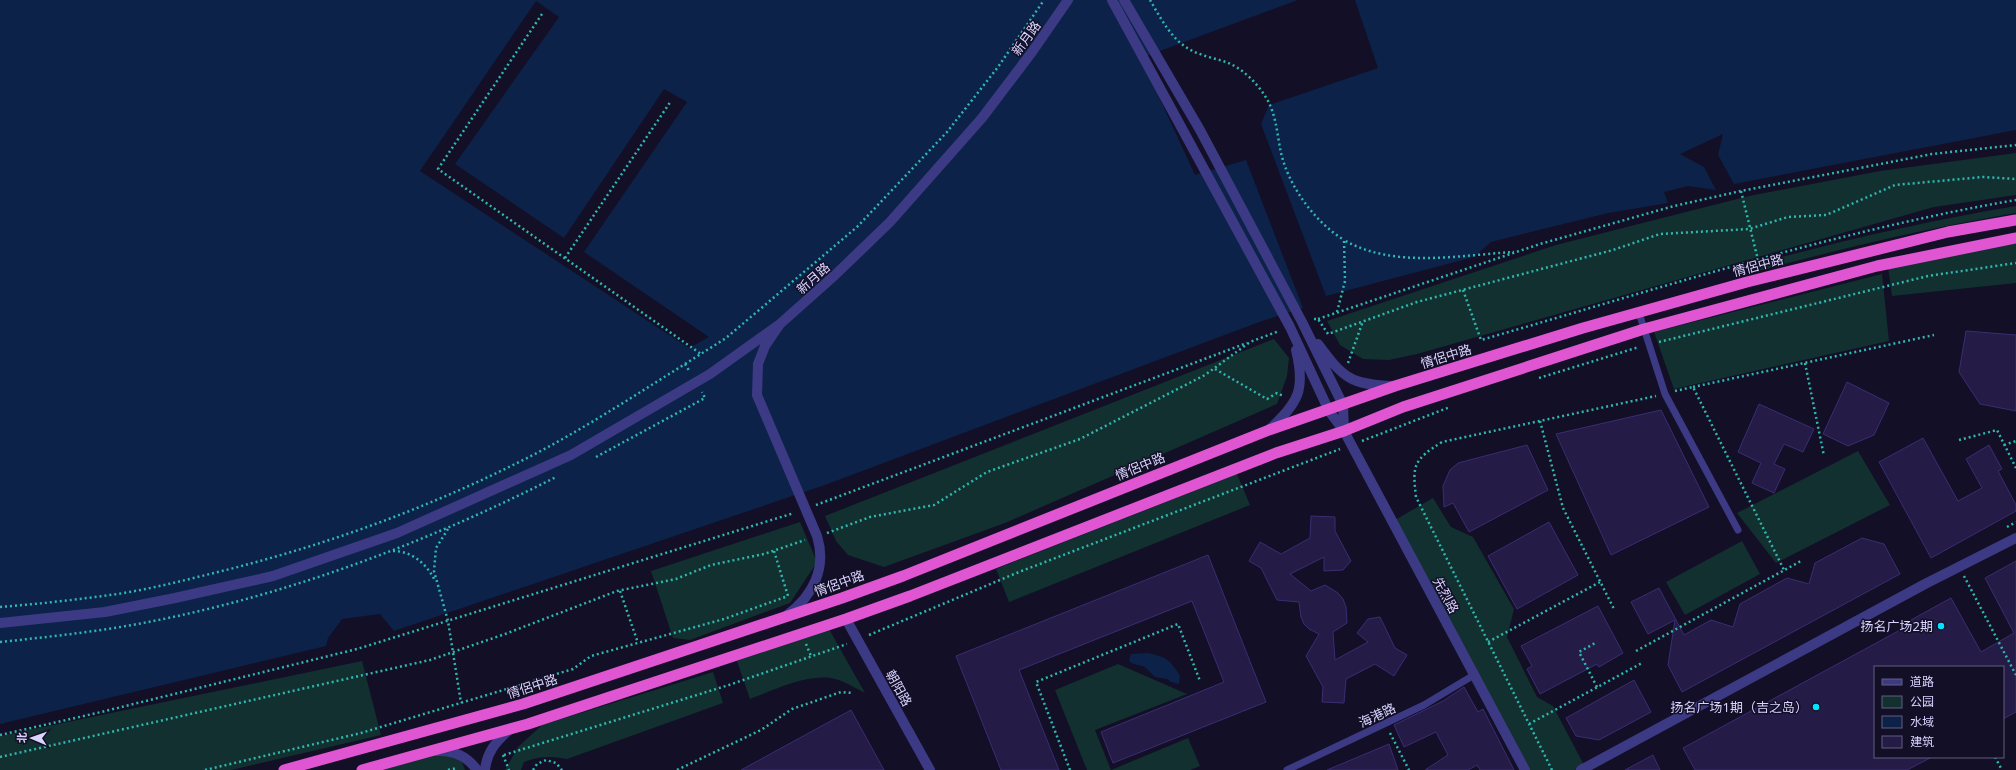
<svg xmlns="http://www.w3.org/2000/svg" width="2016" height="770" font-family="'Noto Sans','Noto Sans SC',sans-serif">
<rect width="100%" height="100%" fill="#130f26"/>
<path fill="#12302f" d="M2016,153V195L1934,207L1417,354L1389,360L1363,359L1340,345L1327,321L1556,245L1749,196L1880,171Z
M2016,206V213C1927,228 1841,249 1754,272L1752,265C1839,241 1927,221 2016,206Z
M2016,241V283L1892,296L1888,267Z
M1882,274L1889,341L1674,389L1654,332Z
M1274,339L1289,358L1287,376L1277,404L1005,523L884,567L848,555L836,541L825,516Z
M1858,451L1890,505L1776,563L1737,513Z
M1237,474L1250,505L1009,602L996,569Z
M1433,498L1451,527L1473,537L1514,609L1507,637L1537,697L1553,706L1584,765L1575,770H1528L1395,520Z
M800,522L817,562L790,603L690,640L673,638L651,571Z
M1742,541L1760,574L1685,615L1666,582Z
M829,629L865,693C854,687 842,680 831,678C803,675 775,690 750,699L737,661Z
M362,661L381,735L231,770H0V736Z
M1118,664L1187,694L1095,730L1111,770L1188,738L1200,766L1190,770H1087L1055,690Z
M713,672L723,703L567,759C551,756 539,756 524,762L521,770H505L518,747L542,725Z
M457,749L465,770H380Z"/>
<path fill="#0c2248" d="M0,0H1298L1141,58L1195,175L1246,160L1303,308L1262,321L825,485L394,631L380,614L342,619L328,638L326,646L0,724Z
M1355,0H2016V130L1734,184L1718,155L1723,134L1680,154L1704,167L1716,190L1688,186L1664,192L1668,203L1608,213L1491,242L1474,257L1326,296L1261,124L1269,105L1378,68Z
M1148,653C1166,657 1170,659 1180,676L1179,684L1171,682L1167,679L1155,677L1145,667L1131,663L1129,660L1131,654Z"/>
<path fill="#130f26" d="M536,1L559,17L455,164L564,238L664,89L687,102L584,252L709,337L689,348L420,171Z"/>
<path fill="#241b47" stroke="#3b2d73" d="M1966,331L2016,335V411L1980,404L1959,372Z
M1847,382L1889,403L1874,435L1848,446L1823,434Z
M1759,404L1814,429L1803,452L1784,444L1774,464L1785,469L1774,493L1752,483L1761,463L1738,452Z
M1661,410L1709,507L1611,555L1556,434Z
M1923,438L1958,501L1982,488L1966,459L1989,445L2002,469L1998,471L2016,505V511L1931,558L1879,462Z
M1527,445L1548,490L1469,532L1453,503L1444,507L1443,486L1450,470L1458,463Z
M1311,516L1335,517V531L1351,561L1343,570L1324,571V557L1290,574L1311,591L1325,585L1338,593L1343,599L1346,607L1347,623L1333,632L1335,660L1368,642L1357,633L1368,619L1380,617L1395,648L1407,655L1394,676L1375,664L1346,679L1344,703L1322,702L1323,687L1306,656L1319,634L1309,629L1304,624L1301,617L1299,602L1277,600L1261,568L1249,561L1260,542L1281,554L1310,538Z
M1549,522L1578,575L1517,609L1488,556Z
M1862,538L1884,544L1900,574L1682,692L1668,665L1675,620L1648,634L1631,602L1659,588L1684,635L1711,620L1733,627L1740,604L1787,578L1809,584L1815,563Z
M1208,555L1266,702L1113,763L1101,732L1224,682L1192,601L1019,670L1059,770H1001L956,656Z
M2016,561V712L2003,719V667H1875V757H1932L1907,770H1695L1683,748L1913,623L1911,620L1951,598L1981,652L2014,633L1985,578Z
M1598,606L1623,653L1599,667L1597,664L1540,694L1527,669L1532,666L1521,646Z
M1634,680L1651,712L1599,740L1576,736L1566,718Z
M1464,687L1478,712L1483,709L1514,770H1480L1477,765L1468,770H1425L1448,755L1436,732L1404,747L1394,725L1443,701Z
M851,710L884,770H741Z
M1389,744L1398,770H1327Z
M1653,755L1660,770H1625Z"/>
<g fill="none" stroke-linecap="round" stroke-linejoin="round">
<path stroke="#2fb8b0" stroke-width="2.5" stroke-dasharray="2 3" stroke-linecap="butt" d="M1150,0C1160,17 1171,39 1189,49C1201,56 1214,58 1226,62C1242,68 1256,82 1265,96C1276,112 1277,134 1281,153C1289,187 1315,222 1344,240
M542,14L438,169L701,354
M1741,191L1758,260
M565,258L671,101
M1463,290L1481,340C1658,289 1834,231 2016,200
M1337,312L1345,281L1344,240C1394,269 1459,255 1514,252
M1314,319H1318L1328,334L1417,302L1613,250L1660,234L1749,229L1788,217L1826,215L1895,185L1983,177L2016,179
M1318,319L1540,244L1674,206L1741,191L1932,154L2016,145
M1659,342L1928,276L2016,263
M1348,363L1363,321
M1805,363L1824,456
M685,364L726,338L857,227L947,132L998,67L1044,0
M1215,369L1267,399L1277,393L1283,396
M1539,378L1639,347
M1693,387L1934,335
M1675,391L1693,387L1784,570
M1540,421L1563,508L1614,609
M1959,440L1997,430L2016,468
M1362,441L1450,407
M2004,445L2016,441
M596,457L705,398L702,392
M816,505L1247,343
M2007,527L2016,522
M448,529L436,548L434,571L448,621L461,703
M827,533L870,517L934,505L987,472L1080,439L1205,375L1250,342L1279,331
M393,551C411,551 426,563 434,579
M774,551L788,596
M1964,576L2016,675
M620,591L638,643
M0,607C37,604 74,600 110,595C148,590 185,580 222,571C322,546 420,511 513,465C573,436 629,399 685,364L690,372
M869,635L1019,572L1340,449
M0,642C38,638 76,634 114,628C265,604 420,546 556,477
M1488,642L1600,582
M806,644L811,656
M1636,651L1801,561
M1597,687L1579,652L1597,642
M1529,724L1642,663
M1390,733L1409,770
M0,735L97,713L357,649L794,513
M503,755L509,770
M504,755L729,685L847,644
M0,757L430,660L505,634L617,591L676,579L711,565L764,554L805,540
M1995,757L2002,770
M205,770L361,733L573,669L591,656L724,619L788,596
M448,770L457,768
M533,770L537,764L546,760L556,763L562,770
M677,770L761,730L792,709L841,692L853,693
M1070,770L1036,682L1178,624L1200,681
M1552,770L1416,497C1412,464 1414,460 1442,442L1656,396"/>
<path stroke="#3d3a85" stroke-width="7" d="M1639,313L1665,394L1738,530
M1287,770L1424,705L1474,675"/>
<path stroke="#3d3a85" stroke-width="10" d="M437,751C454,750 467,756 477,770
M485,770C487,751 496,742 510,729
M1581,770L1925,584L2016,538"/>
<path stroke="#3d3a85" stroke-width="10" d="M1112,0L1290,327L1329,411L1344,431L1525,770
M1124,0L1200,130L1302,322L1343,405L1344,431
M1318,344C1343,378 1351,385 1393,386
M1269,430C1298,402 1306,391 1296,350
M787,615C813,596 827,568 817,536L757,395L758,364L765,346L780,324L835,275L890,222L982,118L1032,52L1068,0
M846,619L930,770
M0,623L105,612L175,598L273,576L397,533L571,455L710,374L780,324"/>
<path stroke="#e055d1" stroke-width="11" d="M284,770L523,704L842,598L903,576L1269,430L1395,386L1583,328L1747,282L1948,232L2016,220
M362,770L528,724L846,619L910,596L1276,453L1344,431L1403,407L1644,329L1877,266L2016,238"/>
</g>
<g fill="#00e5ff" stroke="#130f26" stroke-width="1.5">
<circle cx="1941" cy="626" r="4"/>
<circle cx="1816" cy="707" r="4"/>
</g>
<g text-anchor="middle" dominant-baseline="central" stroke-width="3" stroke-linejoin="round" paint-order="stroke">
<g font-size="13" fill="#d9d4ff" stroke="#130f26">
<text transform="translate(1026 38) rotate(-54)">新月路</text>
<text transform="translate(1758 265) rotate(-15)">情侶中路</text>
<text transform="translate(813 278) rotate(-42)">新月路</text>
<text transform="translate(1446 356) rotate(-17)">情侶中路</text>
<text transform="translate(1140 466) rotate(-22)">情侶中路</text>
<text transform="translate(839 583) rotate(-20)">情侶中路</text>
<text transform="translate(1446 595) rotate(62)">先烈路</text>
<text transform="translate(532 686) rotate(-18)">情侶中路</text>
<text transform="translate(899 688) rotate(61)">朝阳路</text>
<text transform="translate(1377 715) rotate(-25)">海港路</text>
</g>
<g font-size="13" fill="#d9d4ff" stroke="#130f26" text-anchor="end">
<text x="1933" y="626">扬名广场2期</text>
<text x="1808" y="707">扬名广场1期（吉之岛）</text>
</g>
</g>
<rect x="1874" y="666" width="130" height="92" fill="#130f26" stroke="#625e7d"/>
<rect x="1882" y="679" width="20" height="6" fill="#3d3a85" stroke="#625e7d"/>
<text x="1910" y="686" font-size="12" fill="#d9d4ff">道路</text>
<rect x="1882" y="696" width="20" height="12" fill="#12302f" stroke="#625e7d"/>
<text x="1910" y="706" font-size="12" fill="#d9d4ff">公园</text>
<rect x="1882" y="716" width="20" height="12" fill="#0c2248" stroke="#625e7d"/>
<text x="1910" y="726" font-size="12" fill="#d9d4ff">水域</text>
<rect x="1882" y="736" width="20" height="12" fill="#241b47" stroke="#625e7d"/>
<text x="1910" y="746" font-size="12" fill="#d9d4ff">建筑</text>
<g transform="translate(32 738) rotate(272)" stroke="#130f26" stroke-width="3" paint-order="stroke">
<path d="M0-3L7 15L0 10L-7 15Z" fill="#d9d4ff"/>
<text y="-6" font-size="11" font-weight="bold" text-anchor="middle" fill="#d9d4ff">北</text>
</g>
</svg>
